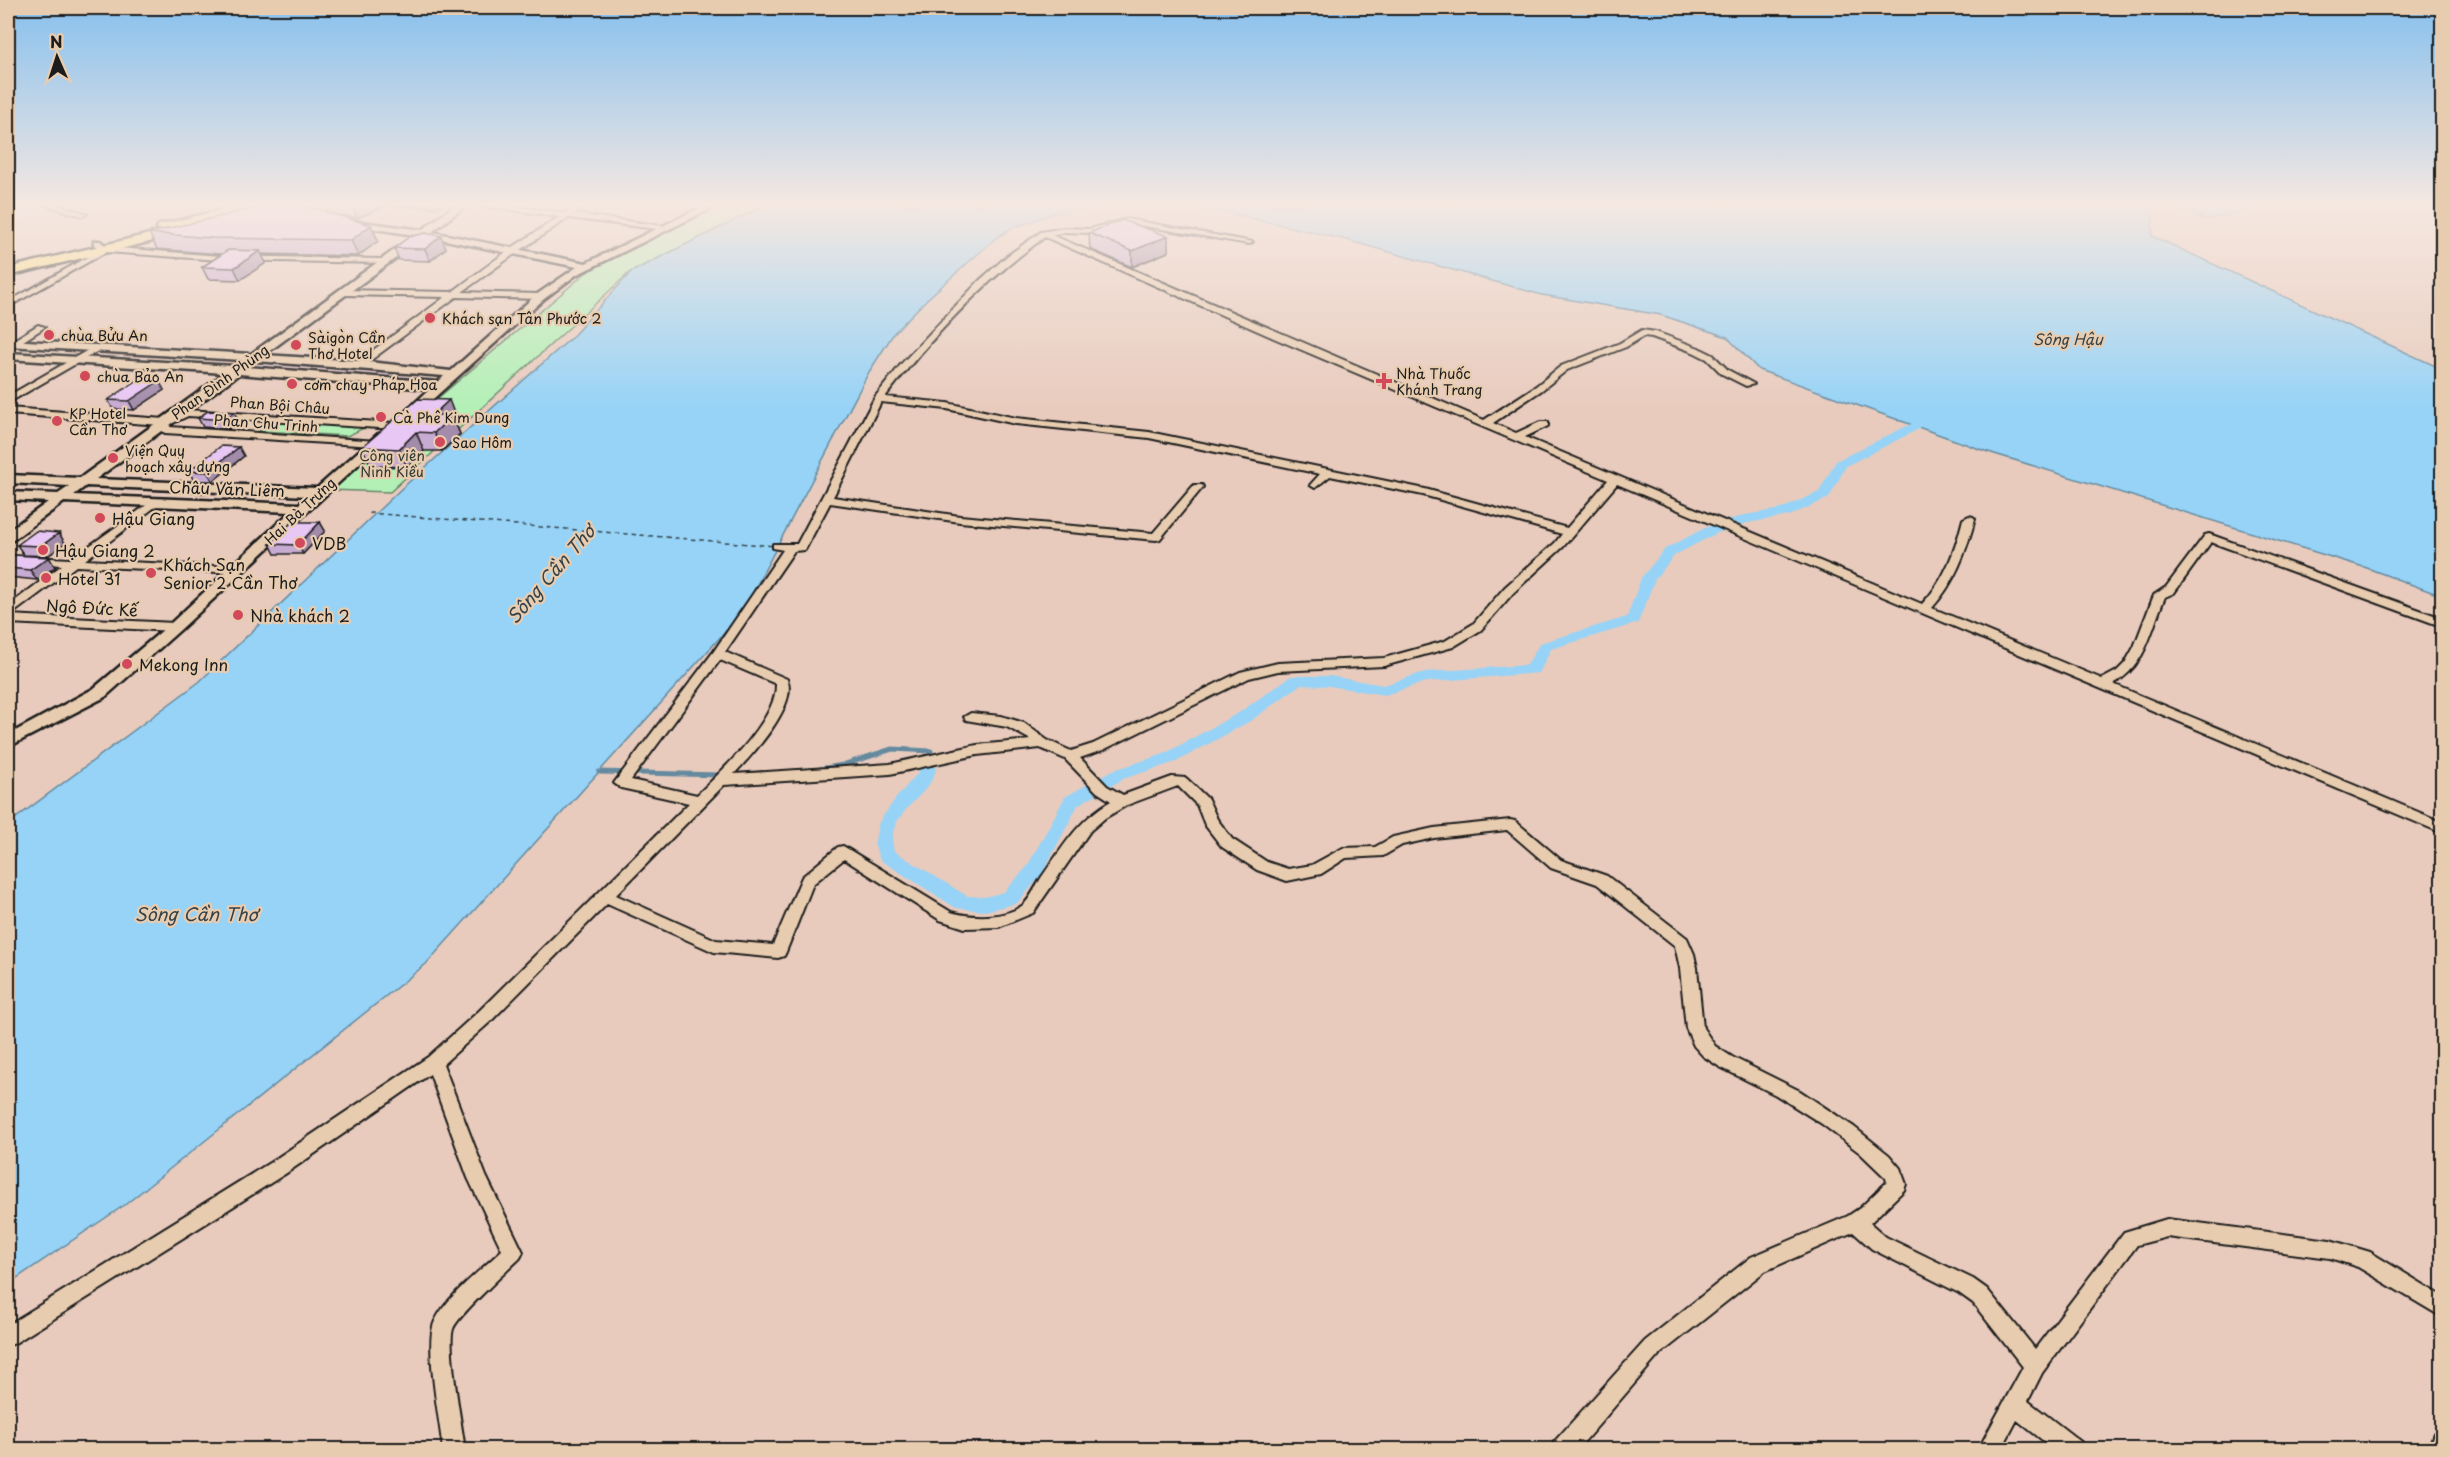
<svg xmlns="http://www.w3.org/2000/svg" width="2450" height="1457" font-family="'Playpen Sans',sans-serif">
<rect width="100%" height="100%" fill="#e8cbbd"/>
<filter id="ink" filterUnits="userSpaceOnUse"><feTurbulence type="fractalNoise" baseFrequency=".0167" numOctaves="2"/><feDisplacementMap in="SourceGraphic" scale="12" xChannelSelector="R" yChannelSelector="G"/><feConvolveMatrix kernelMatrix="1 2 1 2 8 2 1 2 1" color-interpolation-filters="sRGB"/></filter>
<g filter="url(#ink)">
<path fill="#e8cace" d="M8,205H19L45,214L8,225Z
M264,360L434,371L422,380L251,368Z"/>
<path fill="#b2f0b6" stroke="#678669" stroke-width="1.5" d="M721,205H765L630,272L390,492L329,490L587,272Z
M274,422L359,427L362,429L347,436L261,431L254,428Z"/>
<path fill="#96d3f7" stroke="#658a9f" stroke-width="1.5" d="M766,205H1109L1055,213L1012,228L996,238L927,299L894,333L869,372L742,613L426,964L126,1204L8,1284V824L199,682L401,489L571,338L631,272Z
M1166,205H2153L2152,236L2442,369V596L2367,568L1985,451L1759,370L1727,337L1661,315L1542,295L1343,239L1225,212Z
M2173,205H2241L2248,211L2204,220Z"/>
<g fill="none" stroke-linecap="round" stroke-linejoin="round">
<path stroke="#658a9f" stroke-width="5" d="M820,769L843,765L892,749L931,751
M599,772L722,775"/>
<path fill="#96d3f7" fill-rule="evenodd" d="M1915,422L1921,426L1919,429L1846,466L1829,498L1789,516L1747,523L1717,533L1675,555L1655,579L1638,623L1551,649L1539,673L1426,682L1385,695L1329,686L1300,685L1252,720L1176,762L1123,779L1078,805L1041,876L1017,903L1010,905L985,911L956,908L880,860L874,844L879,822L896,798L918,773L921,764H933L936,768C931,799 883,812 894,851L967,896L985,897L1004,892L1027,867L1065,797L1111,771L1164,754L1240,712L1291,676H1329L1384,685L1425,672L1527,665L1540,643L1627,617L1641,578L1665,549L1707,527L1745,515L1781,509L1819,492L1836,461Z"/>
<path stroke="#344148" stroke-width="1.5" stroke-dasharray="4.5 4" stroke-linecap="butt" d="M369,513L775,546"/>
<defs>
<path id="minor" d="M44,205H58L87,214L83,216Z
M478,205H503L565,213L577,205H586L574,214L664,226L668,228L664,230L568,218L516,253L462,292L540,294L543,295V299L456,297L363,366H357V362L445,297L344,295L341,294V290L452,292L510,249L559,217Z
M1127,219L1253,242L1249,244L1127,223L1089,233L1065,232L1052,235L1484,420L1536,386L1561,366L1620,343L1642,330L1656,332L1699,348L1713,355L1728,370L1754,384L1746,386L1722,374L1707,359L1693,352L1652,337L1644,336L1626,347L1567,370L1542,390L1493,423L1516,433L1540,422H1548V426L1525,437L1922,604C1945,580 1955,551 1963,519L1969,516L1973,517L1975,519C1966,552 1955,583 1932,608L2102,679L2117,671L2125,663L2134,647L2154,595L2166,587L2205,535L2209,534L2442,618V626L2438,625L2211,542L2174,593L2165,597C2151,629 2147,666 2113,684L2442,822V833L1617,484L1563,547L1513,593L1481,630L1453,647L1384,666L1278,671L1249,678L1103,750L1080,758L1107,786L1123,795L1172,777L1186,778L1208,799L1217,819L1232,839L1267,862L1288,869L1312,865L1343,848L1375,847L1393,837L1434,828L1510,820L1515,821L1561,860L1607,876L1687,938L1694,954L1697,968L1703,1028L1715,1046L1732,1057L1800,1091L1854,1127L1889,1155L1900,1168L1906,1184L1904,1190L1870,1223L1886,1237L1973,1279L1987,1289L2035,1349L2124,1232L2167,1219L2330,1240L2370,1252L2442,1296V1317L2358,1267L2330,1258L2167,1237L2137,1245L2042,1373L2028,1401L2081,1442L2084,1450H2055L2017,1420L2001,1450H1978L2023,1367L1973,1303L1959,1293L1872,1249L1853,1232L1765,1271L1659,1355L1577,1450H1551L1554,1442L1645,1341L1751,1257L1848,1216L1860,1208L1887,1182L1886,1178L1860,1153L1822,1124L1776,1095L1720,1067L1703,1056L1694,1046L1686,1028L1680,968L1675,946L1597,884L1551,868L1507,830L1434,838L1402,845L1383,856L1346,858L1321,874L1287,881L1257,870L1222,847L1205,825L1197,805L1178,786L1127,805L1105,818L1090,831L1033,913L999,927L965,928L940,920L844,859L813,884L786,952L784,956L778,958L714,952L607,904L491,1021L443,1064L486,1176L523,1252L520,1258C506,1272 458,1315 453,1329C447,1348 462,1426 465,1450H443C440,1421 424,1343 435,1321C448,1295 481,1270 502,1250L468,1178L430,1074L285,1174L15,1343L8,1346V1325L271,1162L428,1057L479,1011L689,803L621,788L614,783L714,651L783,550L773,548V544H797L875,397L902,363L979,281L1007,256L1041,232L1065,228L1089,229ZM1045,237L1276,339L1608,480L1567,528L1425,489L1149,432L1016,418L947,403L885,397C931,338 983,281 1045,237ZM881,402L947,409L1016,424L1149,438L1320,474L1310,485L1315,488L1330,476L1423,495L1562,534L1555,543L1505,587L1473,624L1445,641L1384,658L1278,663L1240,672L1093,744L1071,751L1047,740L1024,723L1001,716L971,713L964,717L966,720L1007,727L1031,740L977,745L890,764L734,774C751,756 799,705 787,679L725,652L794,551L805,550L830,503L960,522L1156,540L1160,539L1203,487L1202,485H1194L1153,533L960,516L833,497ZM720,660L776,684C777,720 722,771 697,795L631,780ZM1040,748L1065,759L1097,792L1111,801C1077,821 1063,847 1041,878C1036,886 1030,899 1023,905C1005,919 971,918 951,912L843,846L838,847L802,877L773,945L716,940L616,895L724,785L890,774L977,755Z
M105,247L220,256L385,259L389,261L385,263L220,260L106,252L8,307V302Z
M38,325L45,327L17,345L9,343Z
M95,346L98,347V351L8,403V396Z
M8,408L165,419L187,410L395,423L400,426L395,429L188,416L171,424L170,427L378,441V445L374,446L165,433L160,430L161,425L8,414Z
M155,499L160,502L159,504L85,560L236,567L242,571L240,573L76,566L12,614L8,615V606L62,565L8,562V556L71,559Z
M8,615L175,623L181,627L175,631L8,623Z
M2442,1430V1450H2428L2434,1433Z"/>
<path id="tertiary" d="M455,205H466L432,232L586,263L706,205H718L576,275L544,299L414,416L410,417L404,413L430,389L239,374L96,479L317,488L378,434H386L388,437L180,630L105,697L8,747V735L93,689L170,624L290,512L64,502L13,540L8,541V531L48,502L8,500V492L58,494L70,486L8,483V475L80,478L225,373L8,359V353L234,366L242,360L8,346V340L251,354L415,235L349,225L346,224V220L422,230ZM426,236L577,267L536,295L451,371L360,361L264,355ZM256,361L444,376L438,382L247,367ZM86,486L308,496L299,504L74,495Z
M94,241H100L110,249L102,251L94,245Z"/>
<path id="primary" d="M242,205H265L179,228L184,231L182,234L8,276V268L162,231L157,228L159,225Z"/>
</defs>
<use href="#minor" stroke="#1c1c1c" stroke-width="4"/>
<use href="#tertiary" stroke="#1c1c1c" stroke-width="5"/>
<use href="#primary" stroke="#1c1c1c" stroke-width="5"/>
<use href="#minor" fill="#e8ccaf" fill-rule="evenodd"/>
<use href="#tertiary" fill="#e8ccaf" fill-rule="evenodd"/>
<use href="#primary" fill="#fde080" fill-rule="evenodd"/>
</g>
<path fill="#c8abd2" stroke="#1c1c1c" stroke-width="1.5" d="M323,205H441L437,208L387,206L357,218L332,214L371,225L378,241L358,256L261,254L266,263L240,280L208,279L202,267L222,254L157,249L149,233L329,213L326,206Z
M1089,233L1168,252L1132,267L1090,249Z
M441,236L446,248L430,261L399,260L394,248Z
M159,381L164,390L134,410L113,409L108,400Z
M208,411L239,421L228,429L203,427L198,418Z
M456,418L454,420L460,434L442,451H424L407,467L371,466L362,447Z
M244,456L213,481H194L189,471Z
M320,522L325,531L303,554H275L270,544Z
M65,543L48,556L24,555L17,545Z
M8,559L55,567L37,580L8,577Z"/>
<path fill="#a28bab" stroke="#1c1c1c" stroke-width="1.5" d="M352,205H387V206L357,218Z
M371,225L378,241L358,256L351,240Z
M441,236L446,248L430,261L425,249Z
M1168,236V252L1132,267V251Z
M260,251L266,263L240,280L234,268Z
M8,282L15,295L8,296Z
M159,381L164,390L134,410L129,401Z
M449,400L456,418L454,420L460,434L442,451L434,433L433,415Z
M234,412L239,421L228,429L224,420Z
M416,432L424,451L407,467L399,449Z
M239,447L244,456L213,481L207,472Z
M320,522L325,531L303,554L298,545Z
M59,533L65,543L48,556L41,546Z
M49,557L55,567L37,580L30,570Z"/>
<path fill="#e8c7f4" stroke="#1c1c1c" stroke-width="1.5" d="M268,205H297L316,209L371,225L351,240L212,238L149,233Z
M1122,220L1168,236L1132,251L1089,233Z
M425,233L441,236L425,249L394,248L409,237Z
M228,250L260,251L234,268L202,267Z
M138,380L159,381L129,401L108,400Z
M418,399L449,400L433,415H453L434,433L416,432L399,449L362,447Z
M208,411L234,412L224,420L198,418Z
M221,446L239,447L207,472L189,471Z
M292,522H320L298,545L270,544Z
M36,531L59,533L41,546L17,545Z
M13,555L49,557L30,570L8,568V559Z"/>
</g>
<linearGradient id="sky" x2="0" y2="1"><stop stop-color="#87c0ee"/><stop offset="0.5" stop-color="#f5e8e1"/><stop offset="1" stop-color="#f5e8e1" stop-opacity="0"/></linearGradient>
<rect width="2450" height="409" fill="url(#sky)"/>
<g fill="#d1495b" stroke="#e8ccaf" stroke-width="2">
<circle cx="430" cy="318" r="6"/>
<circle cx="49" cy="335" r="6"/>
<circle cx="296" cy="345" r="6"/>
<circle cx="85" cy="376" r="6"/>
<path d="M1381 372h6v6h6v6h-6v6h-6v-6h-6v-6h6z"/>
<circle cx="292" cy="384" r="6"/>
<circle cx="381" cy="417" r="6"/>
<circle cx="57" cy="421" r="6"/>
<circle cx="440" cy="442" r="6"/>
<circle cx="113" cy="458" r="6"/>
<circle cx="100" cy="518" r="6"/>
<circle cx="300" cy="543" r="6"/>
<circle cx="43" cy="550" r="6"/>
<circle cx="151" cy="573" r="6"/>
<circle cx="46" cy="578" r="6"/>
<circle cx="238" cy="615" r="6"/>
<circle cx="127" cy="664" r="6"/>
</g>
<g text-anchor="middle" dominant-baseline="central" stroke-width="4.5" stroke-linejoin="round" paint-order="stroke">
<g font-size="14" fill="#1c1c1c" stroke="#e8ccaf" text-anchor="start">
<text x="442" y="318">Khách sạn Tân Phước 2</text>
<text x="61" y="335">chùa Bửu An</text>
<text x="308" y="337">Sàigòn Cần<tspan x="308" dy="16">Thơ Hotel</tspan></text>
<text x="1396" y="373">Nhà Thuốc<tspan x="1396" dy="16">Khánh Trang</tspan></text>
<text x="97" y="376">chùa Bảo An</text>
<text x="304" y="384">cơm chay Pháp Hoa</text>
<text x="69" y="413">KP Hotel<tspan x="69" dy="16">Cần Thơ</tspan></text>
<text x="393" y="417">Cà Phê Kim Dung</text>
<text x="452" y="442">Sao Hôm</text>
<text x="125" y="450">Viện Quy<tspan x="125" dy="16">hoạch xây dựng</tspan></text>
</g>
<g font-size="14" fill="#1c1c1c" stroke="#e8ccaf">
<text transform="translate(220 382) rotate(-36)">Phan Đình Phùng</text>
<text transform="translate(280 405) rotate(4)">Phan Bội Châu</text>
<text transform="translate(266 423) rotate(4)">Phan Chu Trinh</text>
<text transform="translate(300 511) rotate(-43)">Hai Bà Trưng</text>
</g>
<g font-size="14" fill="#323c33" stroke="#e8ccaf">
<text x="392" y="455">Công viên<tspan x="392" dy="16">Ninh Kiều</tspan></text>
</g>
<g font-size="15" font-style="italic" fill="#344148" stroke="#e8ccaf">
<text x="2068" y="338">Sông Hậu</text>
</g>
<g font-size="16" fill="#1c1c1c" stroke="#e8ccaf">
<text transform="translate(227 488) rotate(2)">Châu Văn Liêm</text>
<text transform="translate(92 607) rotate(3)">Ngô Đức Kế</text>
</g>
<g font-size="16" fill="#1c1c1c" stroke="#e8ccaf" text-anchor="start">
<text x="112" y="518">Hậu Giang</text>
<text x="312" y="543">VDB</text>
<text x="55" y="550">Hậu Giang 2</text>
<text x="163" y="564">Khách Sạn<tspan x="163" dy="18">Senior 2 Cần Thơ</tspan></text>
<text x="58" y="578">Hotel 31</text>
<text x="250" y="615">Nhà khách 2</text>
<text x="139" y="664">Mekong Inn</text>
</g>
<g font-size="18" font-style="italic" fill="#344148" stroke="#e8ccaf">
<text transform="translate(550 574) rotate(-49)">Sông Cần Thơ</text>
<text x="196" y="913">Sông Cần Thơ</text>
</g>
</g>
<rect width="2450" height="1457" fill="none" stroke="#e8ccaf" stroke-width="30"/>
<rect x="15" y="15" width="2420" height="1427" fill="none" stroke="#1c1c1c" stroke-width="2" filter="url(#ink)"/>
<g transform="translate(57 57) rotate(357)" stroke="#e8ccaf" stroke-width="4.5" paint-order="stroke">
<path d="M0-4.5L10 22L0 15L-10 22Z" fill="#1c1c1c"/>
<text y="-9" font-size="16" font-weight="bold" text-anchor="middle" fill="#1c1c1c">N</text>
</g>
</svg>
